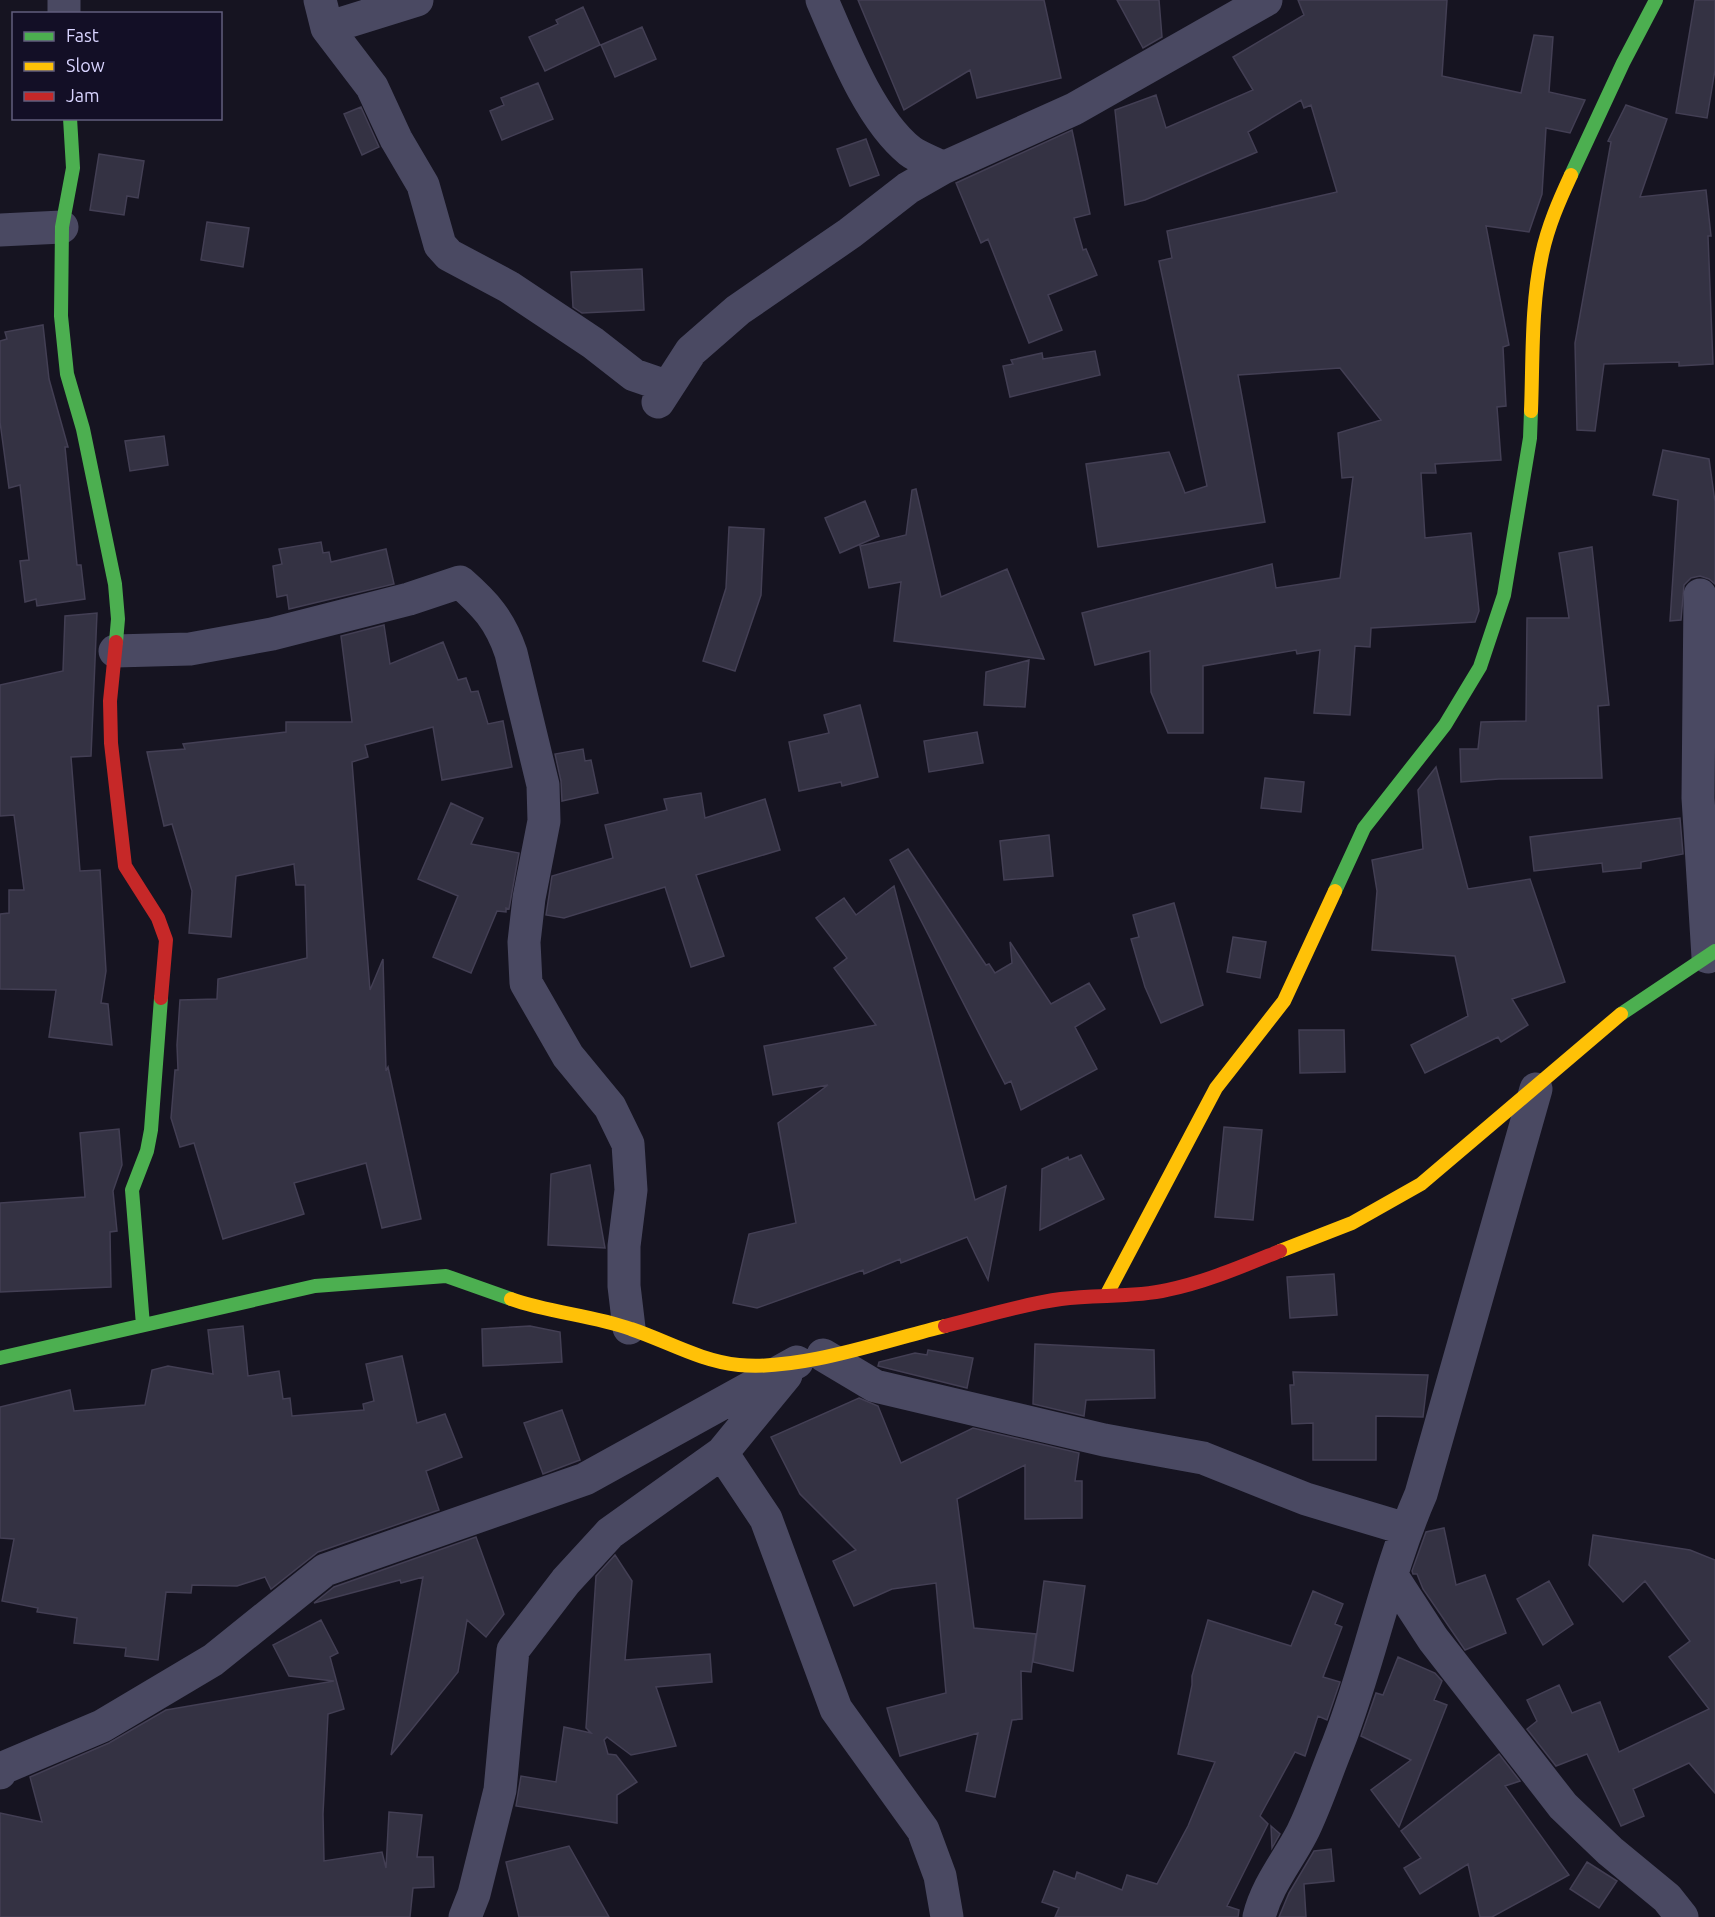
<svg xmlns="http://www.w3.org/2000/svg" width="1715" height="1917" font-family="Ubuntu,sans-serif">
<rect width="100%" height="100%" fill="#161421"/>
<path fill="#343243" stroke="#433f54" stroke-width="1.5" d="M858,0H1044L1061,78L977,98L970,70L904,110Z
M1117,0H1159L1162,37L1143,48Z
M1298,0H1447L1442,76L1521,93L1534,35L1553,37L1549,92L1585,100L1570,133L1546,128L1542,194L1529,232L1486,226L1509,345L1503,347L1506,406L1497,407L1501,460L1435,464L1436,473H1421L1425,538L1471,533L1479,611L1475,622L1371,628L1370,647L1355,646L1350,715L1314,713L1320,650L1297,654L1296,650L1203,666V733H1168L1151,692L1150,651L1095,665L1082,613L1272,564L1276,588L1340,578L1353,477L1342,478L1338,433L1381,420L1340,368L1238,375L1265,522L1098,547L1086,464L1169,452L1185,493L1207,486L1159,261L1172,258L1167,231L1337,192L1311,105L1304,108L1301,100L1248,132L1257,152L1145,200L1125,205L1115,110L1156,95L1166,128L1253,90L1233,57L1304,15Z
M1695,0H1715V70L1707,118L1676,113Z
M583,7L600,45L545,71L529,37L558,24L556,20Z
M642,27L656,59L615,77L601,45Z
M538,83L553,119L502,140L490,111L504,105L501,98Z
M1626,105L1667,119L1640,197L1706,190L1711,236H1708L1713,364L1679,366V362L1604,364L1595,431L1577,430L1575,343L1611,142L1608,141Z
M361,107L379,147L362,155L344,114Z
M1072,130L1090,214L1074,218L1083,250L1086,249L1097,275L1048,295L1062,330L1029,343L988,239L981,243L956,183Z
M866,139L879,175L850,186L837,149Z
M99,154L144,161L138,198L127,196L124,215L90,210Z
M207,222L249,228L243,267L201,260Z
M642,269L644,310L582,313L573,307L571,272Z
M43,325L49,379L68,447H65L77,565H81L85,599L37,606L36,599L25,602L20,561L29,560L20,485L9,488L0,422V341L7,339L5,332Z
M1095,351L1100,375L1010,397L1003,366L1013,364L1011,360L1042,353L1043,359Z
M164,436L168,465L130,471L125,441Z
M1663,450L1709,459L1715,502V584L1709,579L1700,576L1691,578L1684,585L1681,620L1670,621L1678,500L1653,495Z
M916,489L941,597L1007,569L1044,659L894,641L901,582L869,588L860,546L906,535L912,490Z
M865,501L879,536L840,553L825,518Z
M729,527L764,529L761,595L735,671L703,661L726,588Z
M321,542L323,553L329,552L331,562L386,549L394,584L289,609L287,595L277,597L273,566L282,564L279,549Z
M1592,547L1609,705L1598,706L1602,778L1499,779L1461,782L1460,749H1478L1481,722L1526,721L1527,618H1569L1559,553Z
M97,613L91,756L71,757L80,871L100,870L106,971L101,1003L108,1004L112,1045L49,1037L56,990L0,989V914L9,913V890H24L14,815L0,816V685L63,671L65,616Z
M384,625L390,664L443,642L458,680L466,678L471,692L478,691L488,724L503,721L512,767L442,780L433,727L365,745L368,757L352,762L370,990L383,959L386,1071L388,1067L421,1219L382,1228L366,1163L294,1183L304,1214L223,1239L194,1143L180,1147L171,1118L175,1070H178L177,1045L180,1000L217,999L218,979L307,958L305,885H296L294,864L236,876L231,937L189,933L192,891L172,824L164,826L147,752L185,749L183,744L286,732V722H352L341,636Z
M1029,660L1025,707L984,705L986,672Z
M860,705L878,777L842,786L841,782L799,791L789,742L829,733L824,715Z
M977,732L983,763L929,772L924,741Z
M583,749L585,761L591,760L598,793L562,801L561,781L555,754Z
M1436,767L1468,889L1530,879L1565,982L1512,999L1528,1025L1501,1042L1498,1037L1425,1073L1411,1045L1468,1016L1455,956L1372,950L1377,891L1372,860L1423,849L1418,790Z
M1265,778L1304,782L1301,812L1261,808Z
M701,793L705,818L765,799L780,850L696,875L724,956L691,967L665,887L564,918L546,915L552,876L613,858L605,825L667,810L664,799Z
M451,803L483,818L471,844L519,853L509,909L506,908V912L497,911L471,973L433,957L458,896L418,879Z
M1680,818L1683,854L1641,862V868L1603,872L1602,863L1534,871L1530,837Z
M1049,835L1053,876L1004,880L1000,841Z
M908,849L986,965L989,964L995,973L1012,963L1010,942L1051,1004L1089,983L1105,1009L1075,1027L1097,1069L1021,1110L1011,1081L1005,1084L890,860Z
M894,886L975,1200L1006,1186L988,1280L967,1237L901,1263L900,1259L864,1274L863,1270L757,1308L733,1303L749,1234L796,1223L778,1123L828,1085L773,1095L764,1046L876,1025L834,968L847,958L816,918L844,898L856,915Z
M1174,903L1203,1005L1161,1023L1145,987L1131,939L1139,937L1133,915Z
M1233,937L1266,942L1260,978L1227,972Z
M1299,1030H1344L1345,1072L1300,1073Z
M1224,1127L1262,1130L1253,1220L1215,1217Z
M119,1129L122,1165L113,1191L117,1231L110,1232L111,1287L0,1292V1203L85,1197L80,1133Z
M1081,1155L1104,1199L1040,1230L1042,1169L1068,1157L1069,1160Z
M590,1165L605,1248L548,1245L551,1174Z
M1334,1274L1337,1315L1290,1318L1287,1277Z
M243,1326L248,1376L279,1371L283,1399L290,1398L292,1416L364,1410L363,1404L374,1401L366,1364L402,1356L417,1423L445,1414L462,1457L426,1471L439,1510L318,1552L271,1589L265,1577L237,1586L192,1585L191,1593L166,1592L158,1660L125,1656L126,1648L74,1643L77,1618L37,1612L38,1608L2,1601L14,1539L0,1538V1407L70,1390L74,1411L145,1405L152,1370L168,1366L213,1374L208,1330Z
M530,1326L560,1332L562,1362L483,1366L482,1329Z
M1035,1344L1154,1350L1155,1398L1086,1400L1084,1416L1033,1404Z
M928,1350L973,1358L967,1388L878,1366L879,1362L915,1353L927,1355Z
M1293,1372L1428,1375L1423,1417L1376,1416V1460H1313V1423L1292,1424L1290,1385H1294Z
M859,1398L878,1406L901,1463L973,1428L1079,1453L1075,1481H1082V1518L1025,1519V1465L957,1499L974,1628L1036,1634L1031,1672L1021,1671L1022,1719L1012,1720L995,1797L966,1791L978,1733L900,1756L887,1708L946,1693L936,1583L892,1589L854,1606L833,1561L856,1550L800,1494L771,1437Z
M562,1410L580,1460L543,1474L524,1423Z
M1444,1528L1456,1585L1485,1575L1506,1633L1465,1650L1423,1589L1417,1574H1413L1412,1571L1426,1532Z
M1593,1535L1690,1550L1715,1560V1793L1689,1763L1633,1789L1644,1816L1621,1826L1587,1754L1556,1766L1527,1729L1537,1721L1527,1700L1559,1685L1572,1713L1600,1702L1619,1752L1709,1709L1669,1657L1690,1641L1645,1581L1623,1602L1589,1565Z
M476,1537L504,1614L486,1637L467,1620L458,1672L391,1755L423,1577L401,1583L400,1580L314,1603L334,1587Z
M615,1555L632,1581L625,1660L710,1654L712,1682L656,1687L676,1746L631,1755L607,1737L604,1740L608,1754L616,1755L637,1782L617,1795V1823L516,1806L521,1776L556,1782L564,1727L591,1733L586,1728L596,1576Z
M1044,1581L1085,1586L1073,1671L1033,1662Z
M1549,1581L1573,1624L1543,1645L1517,1599Z
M1313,1591L1343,1604L1335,1624L1342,1627L1323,1677L1340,1682L1327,1720L1318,1716L1305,1756L1295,1752L1260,1816L1268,1824L1227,1906L1239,1910L1238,1917H1055L1059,1908L1042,1902L1054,1871L1075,1879L1077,1872L1122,1890L1127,1875L1157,1884L1188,1826L1215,1762L1178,1754L1192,1685V1676L1208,1620L1291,1646Z
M321,1620L338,1653L330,1657L344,1709L328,1714L323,1814L324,1861L382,1852L386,1868L389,1812L422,1815L417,1857H433L434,1887L413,1888L410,1917H0V1813L42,1822L30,1777L109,1743L166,1710L334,1681L289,1676L273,1645Z
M1398,1657L1435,1673L1442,1681L1434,1700L1447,1705L1399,1827L1371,1790L1411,1760L1361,1736L1376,1693L1383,1695Z
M1499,1754L1520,1781L1505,1786L1569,1875L1492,1917H1480L1468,1864L1420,1894L1404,1868L1421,1858L1401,1831Z
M1271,1826L1280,1834L1272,1848Z
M569,1846L609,1917H519L506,1862Z
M1331,1849L1334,1881L1304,1884L1306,1917H1279L1289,1893L1314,1851Z
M1587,1862L1617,1881L1599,1908L1570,1889Z"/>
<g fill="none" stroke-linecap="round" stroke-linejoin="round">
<path stroke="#4a4962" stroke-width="33" d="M64,0V14
M320,0L327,28L372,87L396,139L423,185L440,245L449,255L509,287L593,343L634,375L666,386
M822,0C842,46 870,119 910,151C919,158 933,162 943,168
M327,28L417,0
M0,230L62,227
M658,402L691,351L738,310L850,233L908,188L943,168L1074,109L1266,0
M1700,595L1698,798L1708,957
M115,651L190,649L272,634L409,599L460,582C485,604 500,620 511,653L543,785L544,821L529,898L524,942L526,983L568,1056L610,1107L628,1144L631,1190L624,1246V1286L629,1328
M823,1355L875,1386L1104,1440L1203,1458L1306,1499L1406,1529
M722,1453L766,1519L836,1709L923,1830L940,1876L947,1917
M1392,1576L1433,1639L1563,1806L1610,1851L1667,1898L1682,1917
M0,1773L3,1768L102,1726L213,1660L325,1570L585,1479L797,1362
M465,1917L474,1894L500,1790L513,1650L566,1581L610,1533L722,1453L786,1375
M1259,1917C1267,1885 1287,1862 1302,1833C1316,1805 1326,1773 1338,1744C1370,1662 1386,1574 1421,1494L1536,1089"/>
<path stroke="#4caf50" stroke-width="14" d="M70,118L73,168L62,227L61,316L67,374L83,429L115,584L118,619L116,642
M1571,175L1623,63L1656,0
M1335,891L1364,828L1445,725L1480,667L1504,595L1530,438L1531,411
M1621,1014L1715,951
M143,1325L132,1190L147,1151L151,1130L161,998
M0,1358L315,1286L446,1276L511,1299"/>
<path stroke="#ffc107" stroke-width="14" d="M1531,411C1533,359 1531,305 1542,254C1548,226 1559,201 1571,175
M1280,1251L1352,1223L1421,1184L1621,1014
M1107,1294L1216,1088L1284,1001L1335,891
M511,1299C550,1313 592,1315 631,1329C667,1341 700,1361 739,1365C800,1371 884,1341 945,1326"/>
<path stroke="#c62828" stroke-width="14" d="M116,642L110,701L111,743L125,866L158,918L166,940L161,998
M945,1326C983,1317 1022,1304 1061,1299C1097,1294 1132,1298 1167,1290C1206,1282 1243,1266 1280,1251"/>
</g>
<rect x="12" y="12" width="210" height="108" fill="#130f26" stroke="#625e7d" stroke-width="1.5"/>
<rect x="24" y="32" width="30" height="9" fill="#4caf50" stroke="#625e7d" stroke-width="1.5"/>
<text x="66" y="42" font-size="18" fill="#d9d4ff">Fast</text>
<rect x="24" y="62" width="30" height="9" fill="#ffc107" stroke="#625e7d" stroke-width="1.5"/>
<text x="66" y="72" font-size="18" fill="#d9d4ff">Slow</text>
<rect x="24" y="92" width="30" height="9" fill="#c62828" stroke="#625e7d" stroke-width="1.5"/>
<text x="66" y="102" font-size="18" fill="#d9d4ff">Jam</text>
</svg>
